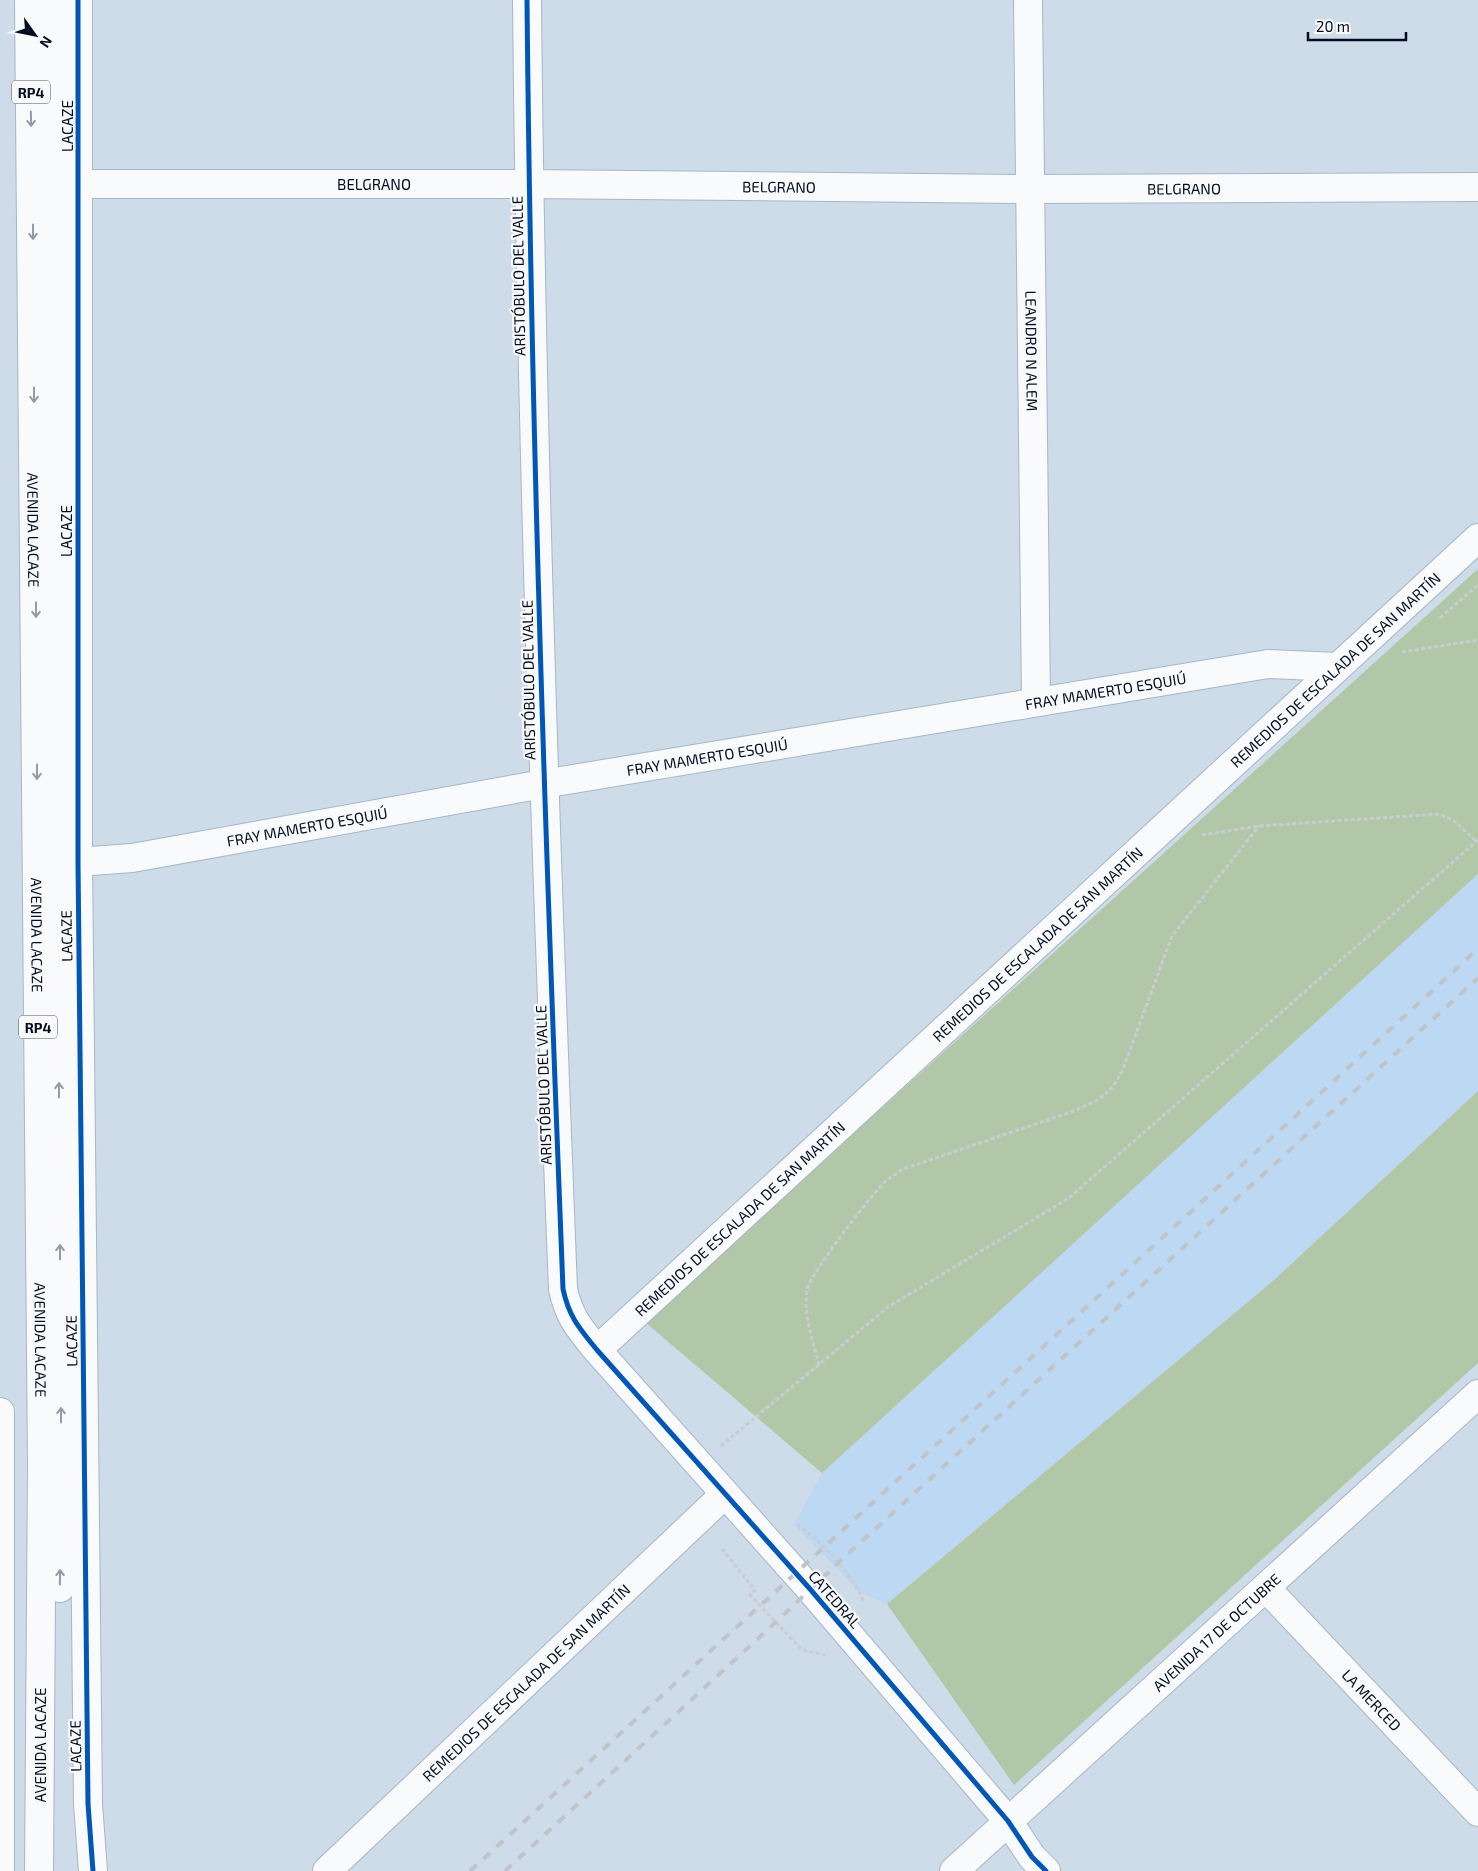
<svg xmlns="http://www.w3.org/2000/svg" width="1478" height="1871" font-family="'Exo 2',sans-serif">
<rect width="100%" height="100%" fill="#cedbe8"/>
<path fill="#bcd8f2" d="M1478,874V1091L1274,1280L887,1604L859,1592L794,1524L822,1473Z"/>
<path fill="#b2c7a8" d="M1478,569V874L822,1473L645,1322Z
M1478,1091V1363L1014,1785L887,1604L1274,1280Z"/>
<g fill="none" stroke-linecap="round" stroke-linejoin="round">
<defs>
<g id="minor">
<path d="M78,0V862L88,1804L93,1871"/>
<path d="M527,0C531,430 546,859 563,1289C569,1317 579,1328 597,1350"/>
<path id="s1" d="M1028,0L1036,701"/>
<path id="s2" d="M80,184H528L1030,189L1478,187"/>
<path id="s3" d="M78,862L132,858L543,784L1268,664L1337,667"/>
<path d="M0,1412V1870"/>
<path id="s4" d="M1266,1588L1478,1812"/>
<path d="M1008,1821L1032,1857L1046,1871"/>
<path id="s5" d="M327,1871L725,1494"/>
</g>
<g id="tertiary">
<path id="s6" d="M1008,1821L810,1589L597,1350L1478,538"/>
<path id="s7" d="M954,1871L1478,1394"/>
</g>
<g id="primary">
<path id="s8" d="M29,0L42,1465L39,1871"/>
<path d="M53,0L61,1463L60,1588"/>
</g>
</defs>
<use href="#minor" stroke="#a5b7c7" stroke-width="30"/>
<use href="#tertiary" stroke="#a5b7c7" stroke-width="30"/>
<use href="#primary" stroke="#a5b7c7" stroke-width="30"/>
<path stroke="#c9cdd1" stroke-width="3" stroke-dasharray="4 2.5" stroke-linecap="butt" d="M1440,618L1478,585
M1402,652L1478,640
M1202,835L1259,826L1439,814L1453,820L1476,841
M819,1365C813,1341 803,1315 807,1290C809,1275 873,1192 887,1180C892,1176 898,1173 903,1169L1074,1111C1099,1100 1111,1095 1123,1069L1172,936L1259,826
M721,1446L888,1307L1069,1198L1478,840
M797,1525C822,1541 852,1575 864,1602
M722,1549L755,1590L750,1595L802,1650L825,1655"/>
<use href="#minor" stroke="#f8fafc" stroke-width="28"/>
<use href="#tertiary" stroke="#f8fafc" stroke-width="28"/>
<use href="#primary" stroke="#f8fafc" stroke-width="28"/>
<path stroke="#c0c4c9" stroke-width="4" stroke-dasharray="9 9" stroke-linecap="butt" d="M470,1871L1478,949
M505,1871L775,1623L838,1563L1478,978"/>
<defs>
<path id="cycleway" d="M78,0V862L88,1804L93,1871
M527,0C531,430 546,859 563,1289C569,1317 579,1328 597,1350L810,1589L1008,1821L1032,1857L1046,1871"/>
</defs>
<use href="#cycleway" stroke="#f9f9f9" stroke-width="8"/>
<use href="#cycleway" stroke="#0057b8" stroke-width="5"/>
</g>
<defs><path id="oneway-shaft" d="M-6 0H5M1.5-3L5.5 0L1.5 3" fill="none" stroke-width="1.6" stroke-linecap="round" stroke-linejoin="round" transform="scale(1.25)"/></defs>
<g stroke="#959ba4">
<use href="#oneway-shaft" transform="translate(31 119) rotate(89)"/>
<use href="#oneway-shaft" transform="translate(33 232) rotate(90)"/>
<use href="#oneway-shaft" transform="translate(34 395) rotate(90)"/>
<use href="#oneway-shaft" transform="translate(36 610) rotate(90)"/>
<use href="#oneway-shaft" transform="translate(37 772) rotate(90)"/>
<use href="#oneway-shaft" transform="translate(59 1090) rotate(-90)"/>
<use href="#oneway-shaft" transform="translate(60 1252) rotate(-90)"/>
<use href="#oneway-shaft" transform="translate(61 1415) rotate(-90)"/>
<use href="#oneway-shaft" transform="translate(60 1577) rotate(-89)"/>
</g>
<g text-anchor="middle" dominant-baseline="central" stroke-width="4.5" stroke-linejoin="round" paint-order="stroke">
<g fill="#f9f9f9" stroke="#4b5360" stroke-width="1">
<rect x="12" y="80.5" width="38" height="23" rx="4"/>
<rect x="19" y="1015.5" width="38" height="23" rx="4"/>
</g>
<g font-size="14" font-weight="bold" fill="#000c1f">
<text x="31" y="92">RP4</text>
<text x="38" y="1027">RP4</text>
</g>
<g font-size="15" fill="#000c1f" stroke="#f9f9f9">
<text transform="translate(67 126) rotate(-90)">LACAZE</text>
<text stroke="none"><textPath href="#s2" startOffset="294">BELGRANO</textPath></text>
<text stroke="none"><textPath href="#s2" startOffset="699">BELGRANO</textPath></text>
<text stroke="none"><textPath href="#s2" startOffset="1104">BELGRANO</textPath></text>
<text transform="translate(518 276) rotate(-91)">ARISTÓBULO DEL VALLE</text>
<text stroke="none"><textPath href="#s1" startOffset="351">LEANDRO N ALEM</textPath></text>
<text stroke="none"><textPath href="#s8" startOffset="530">AVENIDA LACAZE</textPath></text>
<text transform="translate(66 531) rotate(-90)">LACAZE</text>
<text stroke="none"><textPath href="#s6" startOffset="1629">REMEDIOS DE ESCALADA DE SAN MARTÍN</textPath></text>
<text transform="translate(528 680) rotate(-91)">ARISTÓBULO DEL VALLE</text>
<text stroke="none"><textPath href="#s3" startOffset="1042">FRAY MAMERTO ESQUIÚ</textPath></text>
<text stroke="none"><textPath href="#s3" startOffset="638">FRAY MAMERTO ESQUIÚ</textPath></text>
<text stroke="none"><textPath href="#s3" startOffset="232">FRAY MAMERTO ESQUIÚ</textPath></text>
<text stroke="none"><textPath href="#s8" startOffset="935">AVENIDA LACAZE</textPath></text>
<text transform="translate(66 936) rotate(-91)">LACAZE</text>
<text stroke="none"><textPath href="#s6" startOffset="1224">REMEDIOS DE ESCALADA DE SAN MARTÍN</textPath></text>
<text transform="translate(543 1085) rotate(-92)">ARISTÓBULO DEL VALLE</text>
<text stroke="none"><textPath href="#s6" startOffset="819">REMEDIOS DE ESCALADA DE SAN MARTÍN</textPath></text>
<text stroke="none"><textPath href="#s8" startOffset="1340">AVENIDA LACAZE</textPath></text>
<text transform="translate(71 1341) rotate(-91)">LACAZE</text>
<text transform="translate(835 1599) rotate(49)">CATEDRAL</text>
<text stroke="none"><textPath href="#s7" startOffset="355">AVENIDA 17 DE OCTUBRE</textPath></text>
<text stroke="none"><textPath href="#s5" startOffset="274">REMEDIOS DE ESCALADA DE SAN MARTÍN</textPath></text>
<text stroke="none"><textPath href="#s4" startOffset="154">LA MERCED</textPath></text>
<text transform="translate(40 1745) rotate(-90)">AVENIDA LACAZE</text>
<text transform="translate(75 1746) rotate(-91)">LACAZE</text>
</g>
</g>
<g transform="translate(35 35) rotate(123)" stroke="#f9f9f9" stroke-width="4" paint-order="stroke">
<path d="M0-4L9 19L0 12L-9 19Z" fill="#000c1f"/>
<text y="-8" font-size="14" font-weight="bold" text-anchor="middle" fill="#000c1f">N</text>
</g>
<path d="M1308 32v8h98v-8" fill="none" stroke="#000c1f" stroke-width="2.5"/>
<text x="1316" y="32" font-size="15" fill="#000c1f" stroke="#f9f9f9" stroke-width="4" paint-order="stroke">20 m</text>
</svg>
